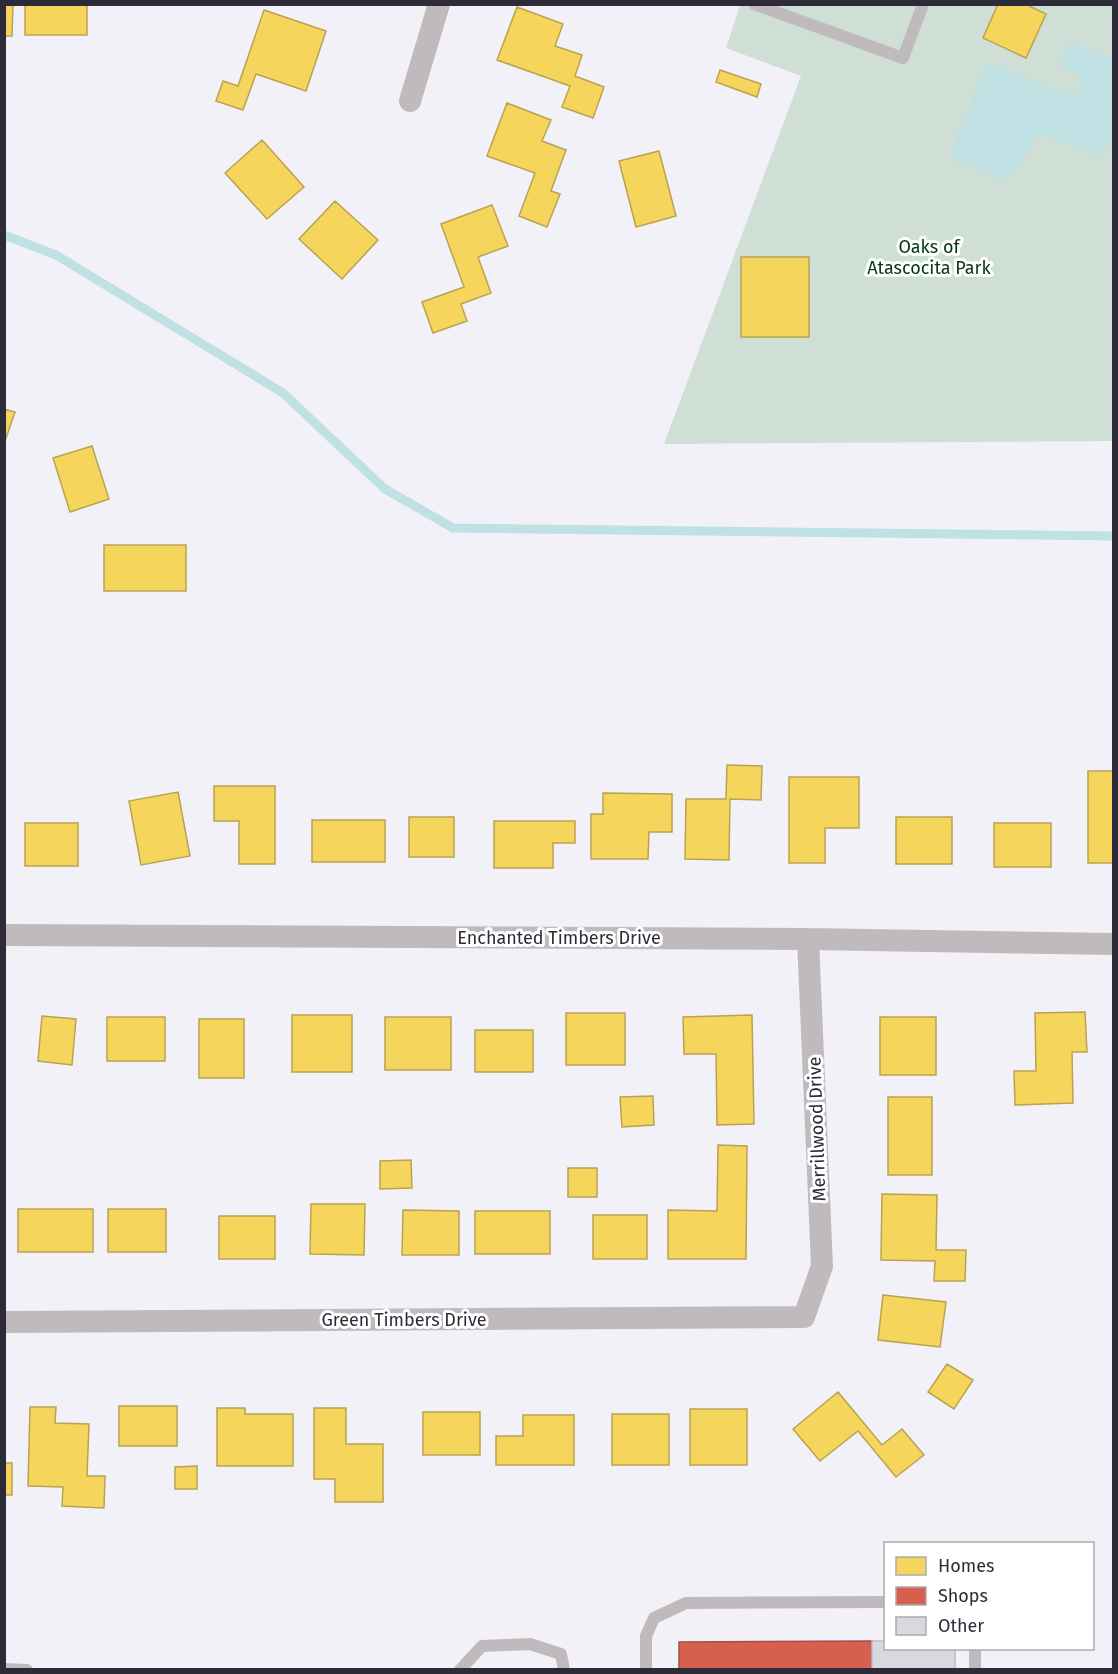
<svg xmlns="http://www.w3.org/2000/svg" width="1118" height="1674" font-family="'Fira Sans',sans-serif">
<rect width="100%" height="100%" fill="#f2f1f8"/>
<path fill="#d0dfd6" d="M740,5H1113V441L664,444L801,76L726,48Z"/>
<path fill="#c0e1e3" d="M1069,42L1113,59V131L1103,154L1097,156L1042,134L1038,136L1012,174L1006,179H1002L952,159V150L987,63L1074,96C1092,78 1073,72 1059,64Z"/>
<path fill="#f6d55c" stroke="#baa251" stroke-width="1.5" d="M4,4H13L12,36H4Z
M25,4H87V35H25Z
M998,4H1025L1046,14L1026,58L983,38Z
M517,7L563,24L555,46L582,55L575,76L604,87L593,118L562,107L570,86L497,60Z
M264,10L326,31L306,91L256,74L243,110L216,101L223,81L238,86Z
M720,70L761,84L757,97L716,82Z
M507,103L551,120L542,141L566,150L551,191L560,194L547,227L519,216L535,173L487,156Z
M262,140L304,187L267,219L225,173Z
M659,151L676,216L636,227L619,161Z
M335,201L378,240L342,279L299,239Z
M492,205L508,246L478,257L491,293L461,304L467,321L433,333L422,302L464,287L441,224Z
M741,257H809V337H741Z
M4,409L15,412L4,444Z
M92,446L109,499L70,512L53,458Z
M104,545H186V591H104Z
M727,765L762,766L761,800L730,799L729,860L685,859L686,799H726Z
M1088,771H1114V863H1088Z
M789,777H859V828H825V863H789Z
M214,786H275V864H239V821H214Z
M178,792L190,856L141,865L129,801Z
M603,793L672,794V832H649L648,859H591V814H603Z
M409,817H454V857H409Z
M896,817H952V864H896Z
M312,820H385V862H312Z
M494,821H575V843H553V868H494Z
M25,823H78V866H25Z
M994,823H1051V867H994Z
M1085,1012L1087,1052H1072L1073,1103L1015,1105L1014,1071H1036L1035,1013Z
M566,1013H625V1065H566Z
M292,1015H352V1072H292Z
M752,1015L754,1124L717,1125L716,1054H684L683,1017Z
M42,1016L76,1019L72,1065L38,1061Z
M107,1017H165V1061H107Z
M385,1017H451V1070H385Z
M880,1017H936V1075H880Z
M199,1019H244V1078H199Z
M475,1030H533V1072H475Z
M653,1096L654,1125L622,1127L620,1097Z
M888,1097H932V1175H888Z
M718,1145L747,1146L746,1259H668V1210L717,1211Z
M411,1160L412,1188L380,1189V1161Z
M568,1168H597V1197H568Z
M882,1194L937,1195L936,1250H966L965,1281H934L935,1261L881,1260Z
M311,1204H365L364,1255L310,1254Z
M18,1209H93V1252H18Z
M108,1209H166V1252H108Z
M403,1210L459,1211V1255H402Z
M475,1211H550V1254H475Z
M593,1215H647V1259H593Z
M219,1216H275V1259H219Z
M883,1295L946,1302L940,1347L878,1340Z
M947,1364L973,1380L954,1409L928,1392Z
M838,1392L882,1445L902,1429L924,1455L896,1477L858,1431L820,1461L793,1429Z
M119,1406H177V1446H119Z
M30,1407H56L55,1423L89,1424L87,1476H105L104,1508L62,1506L63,1487L28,1486Z
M217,1408H245V1414H293V1466H217Z
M314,1408H346V1444H383V1502H335V1479H314Z
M690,1409H747V1465H690Z
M423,1412H480V1455H423Z
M612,1414H669V1465H612Z
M523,1415H574V1465H496V1436H523Z
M4,1463H12V1495H4Z
M197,1466V1489H175V1467Z"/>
<path fill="#d6604d" stroke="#a35047" stroke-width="1.5" d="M872,1641V1670H679V1642Z"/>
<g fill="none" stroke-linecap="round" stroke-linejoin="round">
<path stroke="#c0e1e3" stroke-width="9" d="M4,235L56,255L283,393L385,489L453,528L1114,536"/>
</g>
<path fill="#d9d8e1" stroke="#bdbcc5" stroke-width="1.5" d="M872,1641H886V1648H955V1670H872Z"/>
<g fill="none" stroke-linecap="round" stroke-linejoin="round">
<path stroke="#c0babc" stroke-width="12" d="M754,4L903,58L923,4
M4,1669L27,1670
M460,1670L482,1646L530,1644L561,1654L564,1670
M646,1670V1636L654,1618L686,1603L886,1602
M975,1670V1648"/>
<path stroke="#c0babc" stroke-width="22" d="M410,101L439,4
M4,935L808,939L1114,944
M4,1322L804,1317L822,1266L808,939"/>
</g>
<g text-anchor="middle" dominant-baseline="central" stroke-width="6" stroke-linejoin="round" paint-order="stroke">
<g font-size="18" fill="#003615" stroke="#fff">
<text x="929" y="247">Oaks of<tspan x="929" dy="21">Atascocita Park</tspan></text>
</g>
<g font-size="18" fill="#2d2b38" stroke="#fff">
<text x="559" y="938">Enchanted Timbers Drive</text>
<text transform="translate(817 1129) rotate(-92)">Merrillwood Drive</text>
<text x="404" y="1320">Green Timbers Drive</text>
</g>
</g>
<rect width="1118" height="1674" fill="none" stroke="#2d2b38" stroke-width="12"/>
<rect x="884" y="1542" width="210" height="108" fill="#ffffff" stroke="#abaaaf" stroke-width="1.5"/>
<rect x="896" y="1557" width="30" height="18" fill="#f6d55c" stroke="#abaaaf" stroke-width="1.5"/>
<text x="938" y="1572" font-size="18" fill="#2d2b38">Homes</text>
<rect x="896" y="1587" width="30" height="18" fill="#d6604d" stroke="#abaaaf" stroke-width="1.5"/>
<text x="938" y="1602" font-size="18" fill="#2d2b38">Shops</text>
<rect x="896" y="1617" width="30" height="18" fill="#d9d8e1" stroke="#abaaaf" stroke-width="1.5"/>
<text x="938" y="1632" font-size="18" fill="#2d2b38">Other</text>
</svg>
